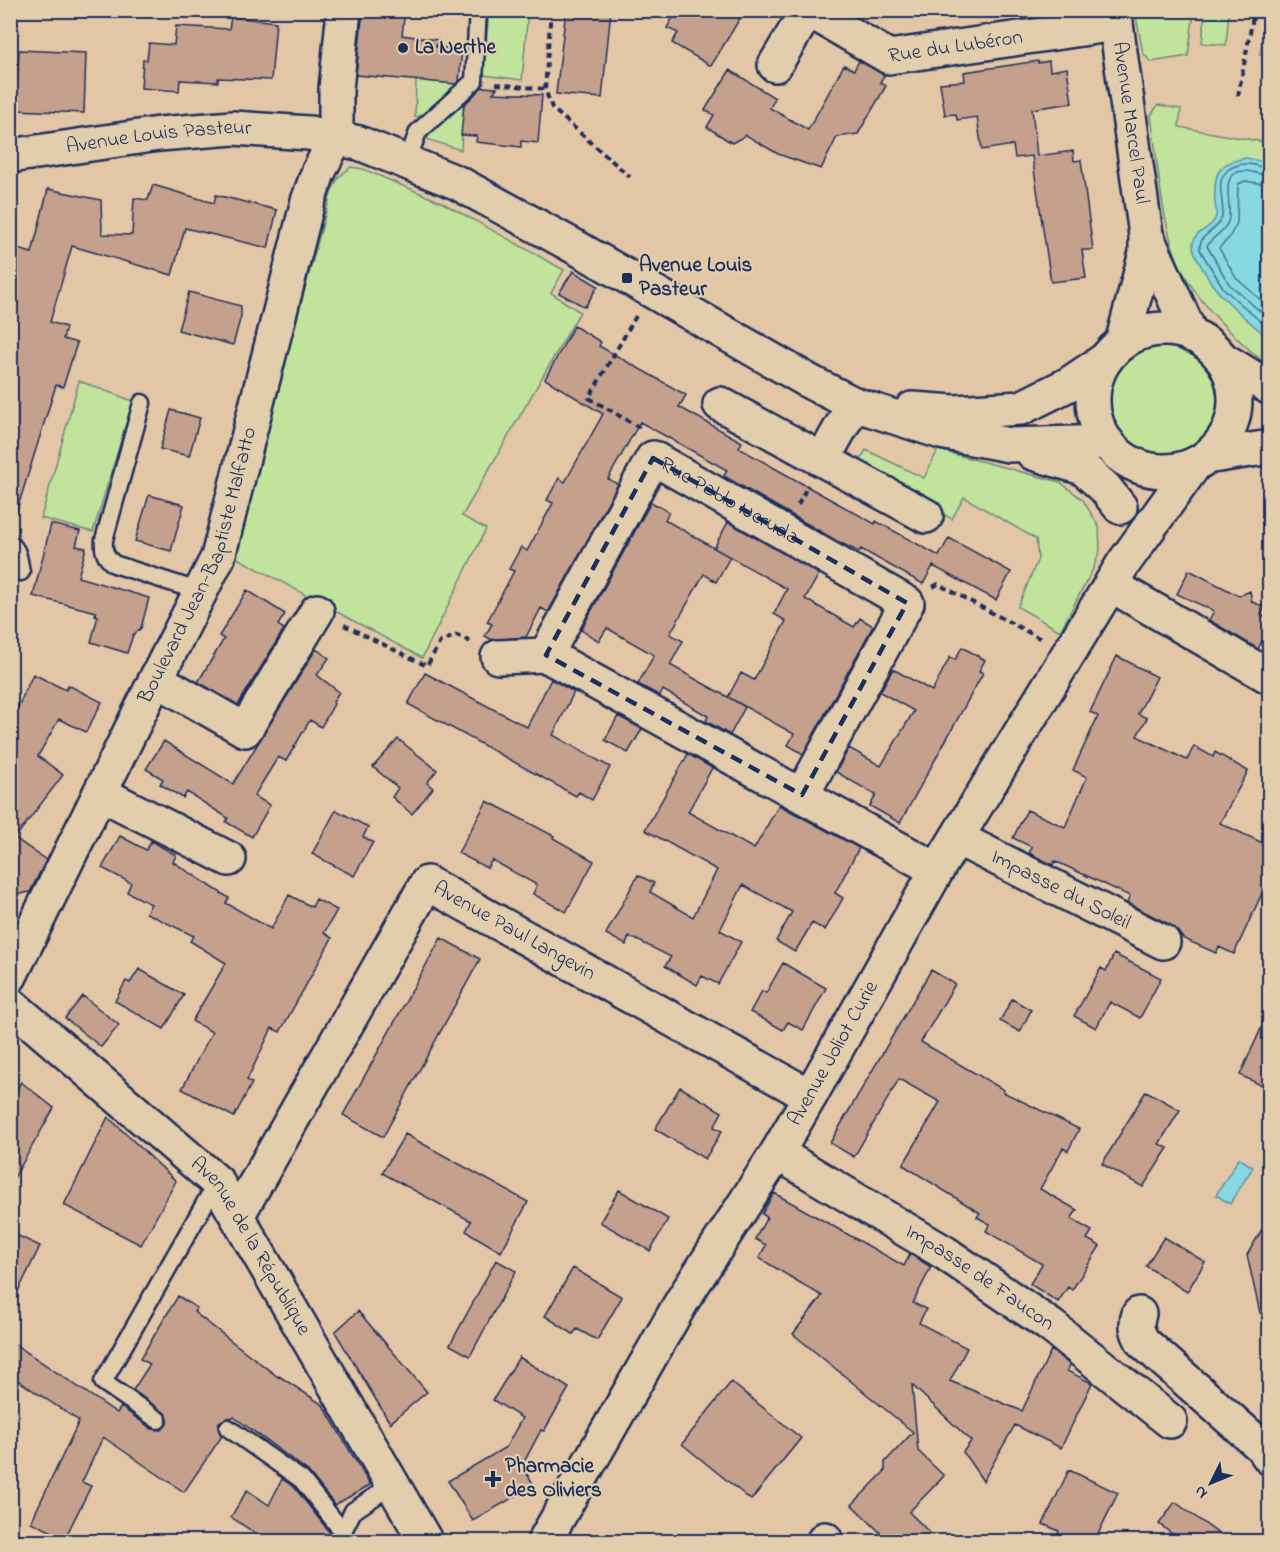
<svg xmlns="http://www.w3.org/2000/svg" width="1280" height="1552" font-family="'Indie Flower',sans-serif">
<rect width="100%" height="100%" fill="#e3c6a5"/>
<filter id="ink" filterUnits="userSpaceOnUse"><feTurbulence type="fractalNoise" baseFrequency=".0167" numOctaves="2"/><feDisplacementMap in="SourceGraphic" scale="12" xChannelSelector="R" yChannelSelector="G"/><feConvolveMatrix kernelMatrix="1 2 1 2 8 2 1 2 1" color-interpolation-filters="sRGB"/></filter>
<g filter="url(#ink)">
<path fill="#c1e39c" stroke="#6e897d" stroke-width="1.5" d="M489,11H528L522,80L483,75Z
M1135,11H1194L1188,56L1151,62L1143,53Z
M1205,11H1229L1226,45L1202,43Z
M1266,18L1269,19V56L1260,54Z
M416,80L458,84L420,116L415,117Z
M464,98L461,150L429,140L426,134Z
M1158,105L1181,109L1179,127L1269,143V367C1238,340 1203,309 1183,272C1161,230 1158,163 1151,115Z
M351,167L363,169L441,202L564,270L551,293L580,312L462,516L486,529L422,658L232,555L332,190L339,177Z
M1107 401a55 55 0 1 1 110 0a55 55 0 1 1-110 0Z
M79,381L133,401L93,532L41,518Z
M866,450L924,478L938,450L1060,482L1083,500L1099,527L1100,550L1093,569L1060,631L1018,607L1038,559L1036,539L964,497L952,519L857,466Z"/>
<path fill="#87d8e1" stroke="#5c94ad" stroke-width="1.5" d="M1246,158L1269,163V337C1252,326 1235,309 1221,295C1213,287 1191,253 1193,243C1195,230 1213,229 1216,216C1217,212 1215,206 1215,202C1214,174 1216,163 1246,158Z
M1239,1158L1253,1167L1230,1204L1216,1195Z"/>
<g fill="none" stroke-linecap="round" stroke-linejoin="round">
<path stroke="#467392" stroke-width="1.5" d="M1270,168C1262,168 1254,164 1247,164C1240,164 1234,166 1229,169C1211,183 1229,205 1220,222C1213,233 1198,235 1200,250L1224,289L1270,330
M1270,176C1262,175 1254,172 1246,171C1216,170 1234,206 1228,222C1223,234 1211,237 1207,246L1229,284L1270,320
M1270,185L1245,181L1238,184L1237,223L1229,238L1219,248L1236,278L1270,308"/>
</g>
<path fill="#c5a08d" stroke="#1b2f5e" stroke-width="1.5" d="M363,10H405L402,35L438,40L436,47L462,49L459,81L456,84L356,75Z
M566,10H611L602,98L556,94Z
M677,10H745L711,66L672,43L678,33L667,28Z
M231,17L276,22L271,80L218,78V82L180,80L179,91L141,88L143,60H147L149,43L174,45L176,26L229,29Z
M19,50L86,53L84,113L16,110Z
M859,61L885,74L880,82L886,86L858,134L837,137L821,169L778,154L746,135L732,143L707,127L714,115L705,110L730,70L775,98L770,108L808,130L844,65L854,70Z
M1038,61V63L1049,61L1050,71L1067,68L1072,103L1032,109L1037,156L1073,151L1074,161L1081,160L1093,250H1082L1086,278L1051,282L1032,156L1015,158L1013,145L982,150L977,117L957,120L956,114L945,115L940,83L965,81L964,72Z
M482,87L497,88L493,93L542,95L538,143L521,141V147L476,142L477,136L461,135L464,105Z
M153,185L214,203L216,195L277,210L268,248L185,228L172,275L72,246L50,322L66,327L63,339L77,343L63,387L56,385L16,513L10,512V247L32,253L48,189L101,200L102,234L132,235L134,198L148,200Z
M573,271L598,286L585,307L559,293Z
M189,292L241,306V316L233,345L178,330Z
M574,326L601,342L599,346L686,395L679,407L742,442L739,448L801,483L875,524L876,521L939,556L949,538L1011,572L996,600L933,566L923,584L861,549L859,552L837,541L724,476L727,470L640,422L608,479L618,484L548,612L541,608L526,637L492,640L485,636L492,624L487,622L514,571L509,569L521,547L527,551L553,503L547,500L559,478L565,482L603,414L545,379Z
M171,410L200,418L189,456L160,449Z
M149,495L184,505L171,551L135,541Z
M651,502L669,512L665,520L730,557L716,582L704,574L670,634L683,641L670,665L715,690L728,697L741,673L754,680L786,621L774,614L787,589L714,548L728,522L819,574L805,599L854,627L860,618L873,626L803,754L788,745L794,734L728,697L745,707L730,735L706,721L708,716L663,690L660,696L638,684L654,655L607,628L599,641L581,630Z
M51,524L80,531L76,546L86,548L78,577L149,598L141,628L133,635L127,653L91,642L98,616L95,615L96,612L33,596Z
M1189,570L1239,596L1250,591L1252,602L1265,607L1261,615L1269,619V627L1258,649L1209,620L1214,611L1177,594Z
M247,590L285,614L278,625L284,629L238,705L198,682L224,639L219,636Z
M962,647L985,660L979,671L983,673L900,823L870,806L876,795L836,772L849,748L881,766L914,711L880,692L893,669L932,691L950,657L955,660Z
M316,649L329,658L317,675L339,692L333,702L334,704L321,727L310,720L286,761L278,757L254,796L270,805L252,837L226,822L228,818L187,792L183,798L160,784L163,779L146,769L164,741L233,784Z
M1117,656L1157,677L1138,714L1147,718L1137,736L1187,760L1194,746L1213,757L1215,752L1248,771L1220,823L1269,846V878L1234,954L1219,947L1216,953L1184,939L1171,925L1127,903L1130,896L1055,861L1053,865L1029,853L1032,847L1013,838L1027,810L1065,827L1087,777L1073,770L1098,716L1090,712Z
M425,673L527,727L551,679L574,692L553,735L610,767L592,800L579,792L576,796L408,704Z
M33,674L66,690L68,685L102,702L86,732L59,719L38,756L63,775L15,838L46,860L30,892L20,894L10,886V725Z
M618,716L642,729L628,753L605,740Z
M398,739L437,770L427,783L433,788L412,814L392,797L398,788L373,767Z
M688,754L712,768L688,812L754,849L779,805L859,848L835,893L843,898L825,930L812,923L795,952L776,941L792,912L743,885L720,930L741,942L718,984L702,976L697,985L665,966L671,957L629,936L626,945L606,934L638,875L654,883L650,892L693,917L717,870L645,830Z
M487,801L554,836L553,838L594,861L566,912L533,894L537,885L492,860L487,868L458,853Z
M336,810L368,827L363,837L373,842L354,876L312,854Z
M120,836L146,850L151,841L176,855L173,862L229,898L226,903L271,929L289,895L312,907L316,899L337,910L324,933L332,938L280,1032L272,1028L247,1080L252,1083L234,1117L182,1089L212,1032L192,1021L226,963L190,941L194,936L146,913L151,904L127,892L131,883L102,868Z
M441,938L480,959L383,1137L343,1115Z
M1114,954L1161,978L1140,1018L1110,1002L1096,1028L1074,1016L1101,968L1106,971Z
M783,963L826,988L803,1030L788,1022L783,1030L750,1012L762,991L766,993Z
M139,969L184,995L164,1029L115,1001L126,981L130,983Z
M931,970L955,984L921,1042L1004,1090L1003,1092L1079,1129L1068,1151L1063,1148L1040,1189L1077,1210L1071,1219L1092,1231L1087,1239L1100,1246L1072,1290L1068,1287L1058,1302L1030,1284L1042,1264L986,1231L990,1224L977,1217L980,1213L903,1165L940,1102L899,1079L854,1157L830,1143Z
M83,996L119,1025L101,1047L65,1018Z
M1012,999L1031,1010L1020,1032L1000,1021Z
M1269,1011V1089L1240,1075Z
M21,1082L54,1108L10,1185V1100Z
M680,1087L722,1112L714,1127L722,1131L705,1159L655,1129Z
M1146,1091L1180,1110L1159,1144L1168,1148L1143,1187L1102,1164Z
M108,1117L176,1181L141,1245L64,1205Z
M405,1134L528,1202L501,1252L466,1231L471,1221L382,1173Z
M619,1190L668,1219L650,1251L600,1222Z
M774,1193L904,1266L910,1254L931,1267L913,1303L926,1309L919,1323L967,1348L950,1381L1022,1411L1051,1350L1070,1365L1067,1371L1092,1383L1061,1448L1015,1425L983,1481L963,1452L971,1441L912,1385L918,1451L944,1476L909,1512L939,1542H890L852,1505L885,1471V1462L913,1432L793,1334L822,1296L759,1258L766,1245L755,1239L767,1217L762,1214Z
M1269,1217V1312L1260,1313L1247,1255Z
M10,1232L40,1246L10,1308Z
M1164,1237L1205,1262L1187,1292L1146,1266Z
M496,1260L516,1271L470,1356L450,1345Z
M573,1268L622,1297L597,1340L577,1329L573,1334L545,1316Z
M178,1296L197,1308L194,1312L278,1377L279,1376L323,1405L370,1485L335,1505L308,1471L234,1417L228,1418L219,1422L218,1428L222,1436L184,1492L103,1437L82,1482L91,1486L65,1538L31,1522L79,1421L10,1375V1341L117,1413L121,1407L152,1429L162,1430L168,1421L167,1415L133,1390L150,1364L140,1359Z
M358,1311L427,1392L390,1423L335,1332Z
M519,1357L569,1388L544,1431L541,1430L522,1466L534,1485L473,1521L448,1481L506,1447L522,1418L493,1400Z
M731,1382L801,1438L751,1500L682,1444Z
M1069,1470L1118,1493L1094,1542H1054L1059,1531L1043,1524Z
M282,1479L295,1488L330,1533L328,1542H268L231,1517L247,1490L269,1505Z
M1175,1502L1230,1542H1183L1159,1524Z"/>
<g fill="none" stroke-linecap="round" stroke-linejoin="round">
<defs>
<path id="lane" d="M407,161L418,132L474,81L478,10
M142,403L104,540C103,551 105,557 114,564L201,592
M10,544C19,550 19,562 21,572
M158,1420L103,1382L217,1182
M228,1428L302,1480L343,1532
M338,1541L353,1511L392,1485"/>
<g id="street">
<path id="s1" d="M809,10L889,57L1116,24"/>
<path id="s2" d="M1114,10L1146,235V253L1122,343"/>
<path d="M775,65L808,10"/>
<path d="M1146,235L1191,335"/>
<path d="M720,404L926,516"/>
<path d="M823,459L854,404"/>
<path d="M1111,585L1270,677"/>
<path id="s3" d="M546,655L653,458L907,603L802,795"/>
<path d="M546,655L937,870"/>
<path d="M498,657L546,655"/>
<path d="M156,679L245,730L317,611"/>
<path d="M100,793L229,859"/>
<path id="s4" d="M957,838L1163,942"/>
<path id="s5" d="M10,976L156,679L218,557L308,201L318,173L336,137V89L344,10"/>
<path id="s6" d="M777,1153L945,1253L1051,1326L1170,1421"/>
<path id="s7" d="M237,1216L427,883L810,1096"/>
<path d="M1139,1314C1135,1325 1137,1332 1143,1342L1262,1447L1270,1458"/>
<path d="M823,1542L825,1539"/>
</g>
<g id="secondary">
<path id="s8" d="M10,156L159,134L233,128L309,133L359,143L458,183L579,249L812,383L854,404L941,432L1009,445L1107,442"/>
<circle cx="1164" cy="400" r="71"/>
<path d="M1224,360L1270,388"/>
<path d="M912,409L954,412L1021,408L1069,384L1106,359"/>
<path d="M1033,453L1083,468L1105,488L1120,507"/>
<path d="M1206,457L1270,447"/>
<path id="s9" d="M10,1004L217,1182L426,1542"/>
<path id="s10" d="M544,1542L682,1301L777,1153L810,1096L937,870L1123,564L1195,464"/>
</g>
</defs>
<use href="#lane" stroke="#1b2f5e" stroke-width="21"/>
<use href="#street" stroke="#1b2f5e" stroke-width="38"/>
<use href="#secondary" stroke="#1b2f5e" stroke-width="38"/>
<path stroke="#1b2f5e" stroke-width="4" stroke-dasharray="6 4.5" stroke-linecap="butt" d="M551,10L545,89L552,108L630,177
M496,84L545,89
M1238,96L1253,17L1251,13L1242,10
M636,316L589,398L642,429
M798,505L808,485
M933,587L938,584L1043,640
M344,625L427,666L440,642L457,635L471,642"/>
<use href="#lane" stroke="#e2cdac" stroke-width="16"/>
<use href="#street" stroke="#e2cdac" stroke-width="33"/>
<use href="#secondary" stroke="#e2cdac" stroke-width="33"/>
</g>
</g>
<path fill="none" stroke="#1b2f5e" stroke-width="4.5" stroke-dasharray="12 8" stroke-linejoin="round" d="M653,458L907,603L802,795L546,655Z"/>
<g fill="#1b2f5e" stroke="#e2cdac" stroke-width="2">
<circle cx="403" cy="48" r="6"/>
<rect x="621" y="272" width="12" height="12" rx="3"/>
<path d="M490 1470h6v6h6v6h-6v6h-6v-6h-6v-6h6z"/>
</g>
<g text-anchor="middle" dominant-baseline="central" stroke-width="4.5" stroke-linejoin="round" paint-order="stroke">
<g font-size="21" fill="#1b2f5e" stroke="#e2cdac">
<text stroke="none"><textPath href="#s1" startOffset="160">Rue du Lubéron</textPath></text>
<text stroke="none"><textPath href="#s2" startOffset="114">Avenue Marcel Paul</textPath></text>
<text stroke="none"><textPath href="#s8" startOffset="150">Avenue Louis Pasteur</textPath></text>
<text stroke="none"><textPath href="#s3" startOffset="312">Rue Pablo Neruda</textPath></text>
<text stroke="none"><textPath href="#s5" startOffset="453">Boulevard Jean-Baptiste Malfatto</textPath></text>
<text stroke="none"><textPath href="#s4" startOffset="116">Impasse du Soleil</textPath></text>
<text stroke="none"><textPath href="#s7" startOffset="483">Avenue Paul Langevin</textPath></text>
<text stroke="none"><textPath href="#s10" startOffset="568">Avenue Joliot Curie</textPath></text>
<text stroke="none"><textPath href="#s9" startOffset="345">Avenue de la République</textPath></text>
<text stroke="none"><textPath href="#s6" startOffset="238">Impasse de Faucon</textPath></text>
</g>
<g font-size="21" font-weight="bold" fill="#1b2f5e" stroke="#e2cdac" text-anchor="start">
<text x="415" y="48">La Nerthe</text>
<text x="639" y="266">Avenue Louis<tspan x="639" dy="24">Pasteur</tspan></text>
<text x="505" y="1467">Pharmacie<tspan x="505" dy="24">des Oliviers</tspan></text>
</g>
</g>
<rect width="1280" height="1552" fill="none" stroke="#e2cdac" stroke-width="36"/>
<rect x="18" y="18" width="1244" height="1516" fill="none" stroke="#1b2f5e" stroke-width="2" filter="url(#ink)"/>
<g transform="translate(1211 1483) rotate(227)" stroke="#e2cdac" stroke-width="4.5" paint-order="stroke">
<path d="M0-4.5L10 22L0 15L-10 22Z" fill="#1b2f5e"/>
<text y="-9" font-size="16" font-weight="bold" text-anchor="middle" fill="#1b2f5e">N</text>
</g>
</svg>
